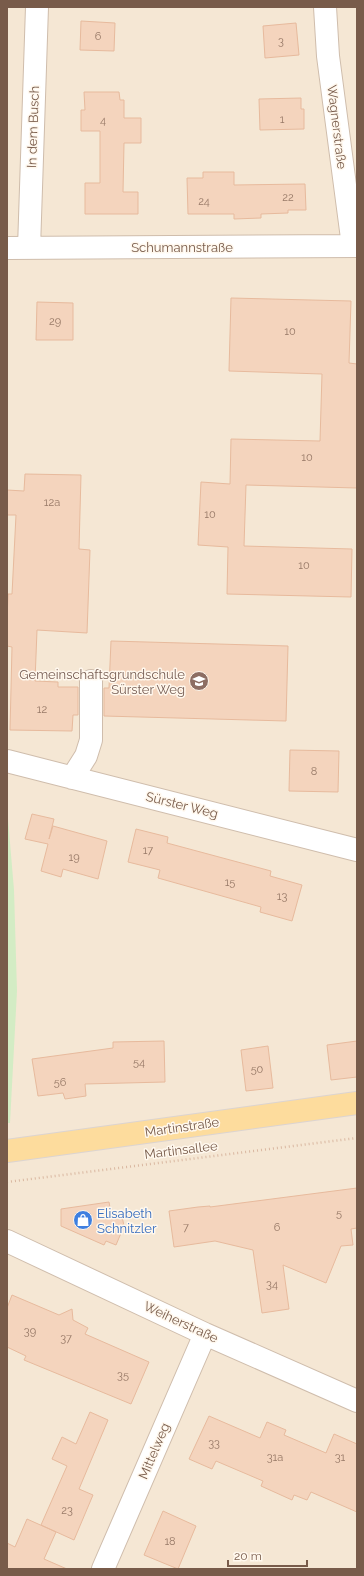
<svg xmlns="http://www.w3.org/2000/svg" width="364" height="1576" font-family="Raleway,sans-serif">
<rect width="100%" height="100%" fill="#fdf5e6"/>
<path fill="#f5e7d4" d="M7,7H357V1569H7V1123H10L7,991Z"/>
<path fill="#d3ecc4" d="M7,807L14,890L17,991L10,1123H7Z"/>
<path fill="#f4d4bd" stroke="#e7ba9d" d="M81,21L115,23L114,51L80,50Z
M296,23L299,55L265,58L263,26Z
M84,92H119L120,100H124V118H141V143H124L123,192H138V214H85V183H100V131H81V110H85Z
M301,98V109H304V129L260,130L259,99Z
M203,172H234V185L305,184L306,210H288V213L261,214V218L234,219V214H188L187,178H203Z
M231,298L351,301L349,363L357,364V488L246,485L244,546L352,549L351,597L227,594L228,547L198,545L201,482L230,484L231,439L320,441L322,374L229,371Z
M37,302L73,303V340H36Z
M25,474L81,475L79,549L90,550L87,633L37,630L35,681L58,682V687H78V715H73L72,731L10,730L12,647L7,646V620L8,594H12L16,515H7V490L24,491Z
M111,641L288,646L286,721L104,716V688H109Z
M290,750L339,751L338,792L289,791Z
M32,814L54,819L49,839L53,826L107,841L98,879L63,869L61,877L41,871L48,844L25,839Z
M136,829L168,837L167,843L271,871L270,876L302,885L292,921L260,912L261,907L158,878L160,870L128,862Z
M164,1041L165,1082L85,1084L86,1096L65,1099L63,1093L38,1096L32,1059L113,1048V1042Z
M357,1041V1077L331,1080L327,1045Z
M268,1046L273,1088L246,1091L241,1050Z
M357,1188V1228L351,1229L353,1245L341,1246L326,1283L283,1265L289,1309L262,1313L253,1250L215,1241L174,1247L169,1211L198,1207L210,1206V1207Z
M109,1202L111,1213L121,1211L124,1226L116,1245L106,1241L104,1245L61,1226V1209Z
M12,1295L59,1315L72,1309L73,1320L88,1328L85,1334L149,1362L131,1404L24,1360L26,1356L7,1347V1308Z
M90,1412L108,1420L79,1489L93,1495L74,1540L41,1525L67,1466L52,1459L62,1437L76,1444Z
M209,1416L260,1438L267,1422L286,1430L284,1435L326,1453L334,1434L357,1444V1512L311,1492L307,1500L294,1495L292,1500L261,1486L263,1481L216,1461L212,1469L189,1459Z
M163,1511L196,1526L178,1569L144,1555Z
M27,1519L56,1532L44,1559L67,1569H7V1543L15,1547Z"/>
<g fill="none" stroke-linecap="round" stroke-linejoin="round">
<defs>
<path id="minor" d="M325,7L328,56L353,246
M7,248L357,246
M29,248L37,7
M7,761L357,850
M72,778L86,756L91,740V681
M7,1241L205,1334L357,1401
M103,1569L205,1334"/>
<path id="major" d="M7,1151L357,1103"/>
</defs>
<use href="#minor" stroke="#cfbdac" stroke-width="24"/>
<use href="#major" stroke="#dcd4d0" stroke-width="24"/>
<path stroke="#d9b7a0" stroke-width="2.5" stroke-dasharray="1 3" stroke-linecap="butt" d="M7,1182L357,1138"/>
<use href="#minor" stroke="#fff" stroke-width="22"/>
<use href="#major" stroke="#fddc9d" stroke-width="22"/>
</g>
<defs>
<symbol id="school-disc" viewBox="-11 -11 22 22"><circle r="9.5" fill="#8d6e63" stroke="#fff8ee"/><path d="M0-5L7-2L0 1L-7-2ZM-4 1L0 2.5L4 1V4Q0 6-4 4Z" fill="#fff"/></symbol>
<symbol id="shop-disc" viewBox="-11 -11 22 22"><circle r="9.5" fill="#3f7fe0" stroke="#fff8ee"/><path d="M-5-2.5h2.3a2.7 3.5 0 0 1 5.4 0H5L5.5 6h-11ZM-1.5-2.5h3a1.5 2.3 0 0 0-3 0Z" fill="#fff"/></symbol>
</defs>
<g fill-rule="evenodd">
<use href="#school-disc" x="188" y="670" width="22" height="22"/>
<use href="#shop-disc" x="72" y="1209" width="22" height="22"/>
</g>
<g text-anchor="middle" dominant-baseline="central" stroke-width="3" stroke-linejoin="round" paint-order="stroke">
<g font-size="11" fill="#977967">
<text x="98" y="36">6</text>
<text x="281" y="41">3</text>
<text x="282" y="119">1</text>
<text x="103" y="120">4</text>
<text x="288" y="197">22</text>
<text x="204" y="201">24</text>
<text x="55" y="321">29</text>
<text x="290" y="331">10</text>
<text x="307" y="457">10</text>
<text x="52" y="502">12a</text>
<text x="210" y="514">10</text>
<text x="304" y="565">10</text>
<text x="42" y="709">12</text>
<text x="314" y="771">8</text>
<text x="148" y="850">17</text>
<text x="74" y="857">19</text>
<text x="230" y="882">15</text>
<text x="282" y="896">13</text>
<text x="139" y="1062">54</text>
<text x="257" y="1069">50</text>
<text x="60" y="1082">56</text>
<text x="339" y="1213">5</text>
<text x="186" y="1227">7</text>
<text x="277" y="1227">6</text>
<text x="272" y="1284">34</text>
<text x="30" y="1331">39</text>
<text x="66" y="1338">37</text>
<text x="123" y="1375">35</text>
<text x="214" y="1443">33</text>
<text x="275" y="1457">31a</text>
<text x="340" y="1457">31</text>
<text x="67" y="1510">23</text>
<text x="170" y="1541">18</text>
</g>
<g font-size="13" fill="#785b4a" stroke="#fff8ee">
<text transform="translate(33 127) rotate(-88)">In dem Busch</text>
<text transform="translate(337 127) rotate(83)">Wagnerstraße</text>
<text x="182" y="247">Schumannstraße</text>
<text transform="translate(182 805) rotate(14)">Sürster Weg</text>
<text transform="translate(182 1127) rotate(-8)">Martinstraße</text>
<text transform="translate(181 1150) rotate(-7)">Martinsallee</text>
<text transform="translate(181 1322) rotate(25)">Weiherstraße</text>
<text transform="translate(154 1451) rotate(-67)">Mittelweg</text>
</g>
<g font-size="13" fill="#785e54" stroke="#fff8ee" text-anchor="end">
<text x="185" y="674">Gemeinschaftsgrundschule<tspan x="185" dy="15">Sürster Weg</tspan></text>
</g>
<g font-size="13" fill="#366cbe" stroke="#fff8ee" text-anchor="start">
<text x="97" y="1213">Elisabeth<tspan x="97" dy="15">Schnitzler</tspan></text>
</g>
</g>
<rect width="364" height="1576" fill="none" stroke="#785b4a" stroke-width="16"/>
<path d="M228 1560v6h79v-6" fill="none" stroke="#785b4a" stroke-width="2"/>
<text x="234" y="1560" font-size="12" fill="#785b4a" stroke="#fff8ee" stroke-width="3" paint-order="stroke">20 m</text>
</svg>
